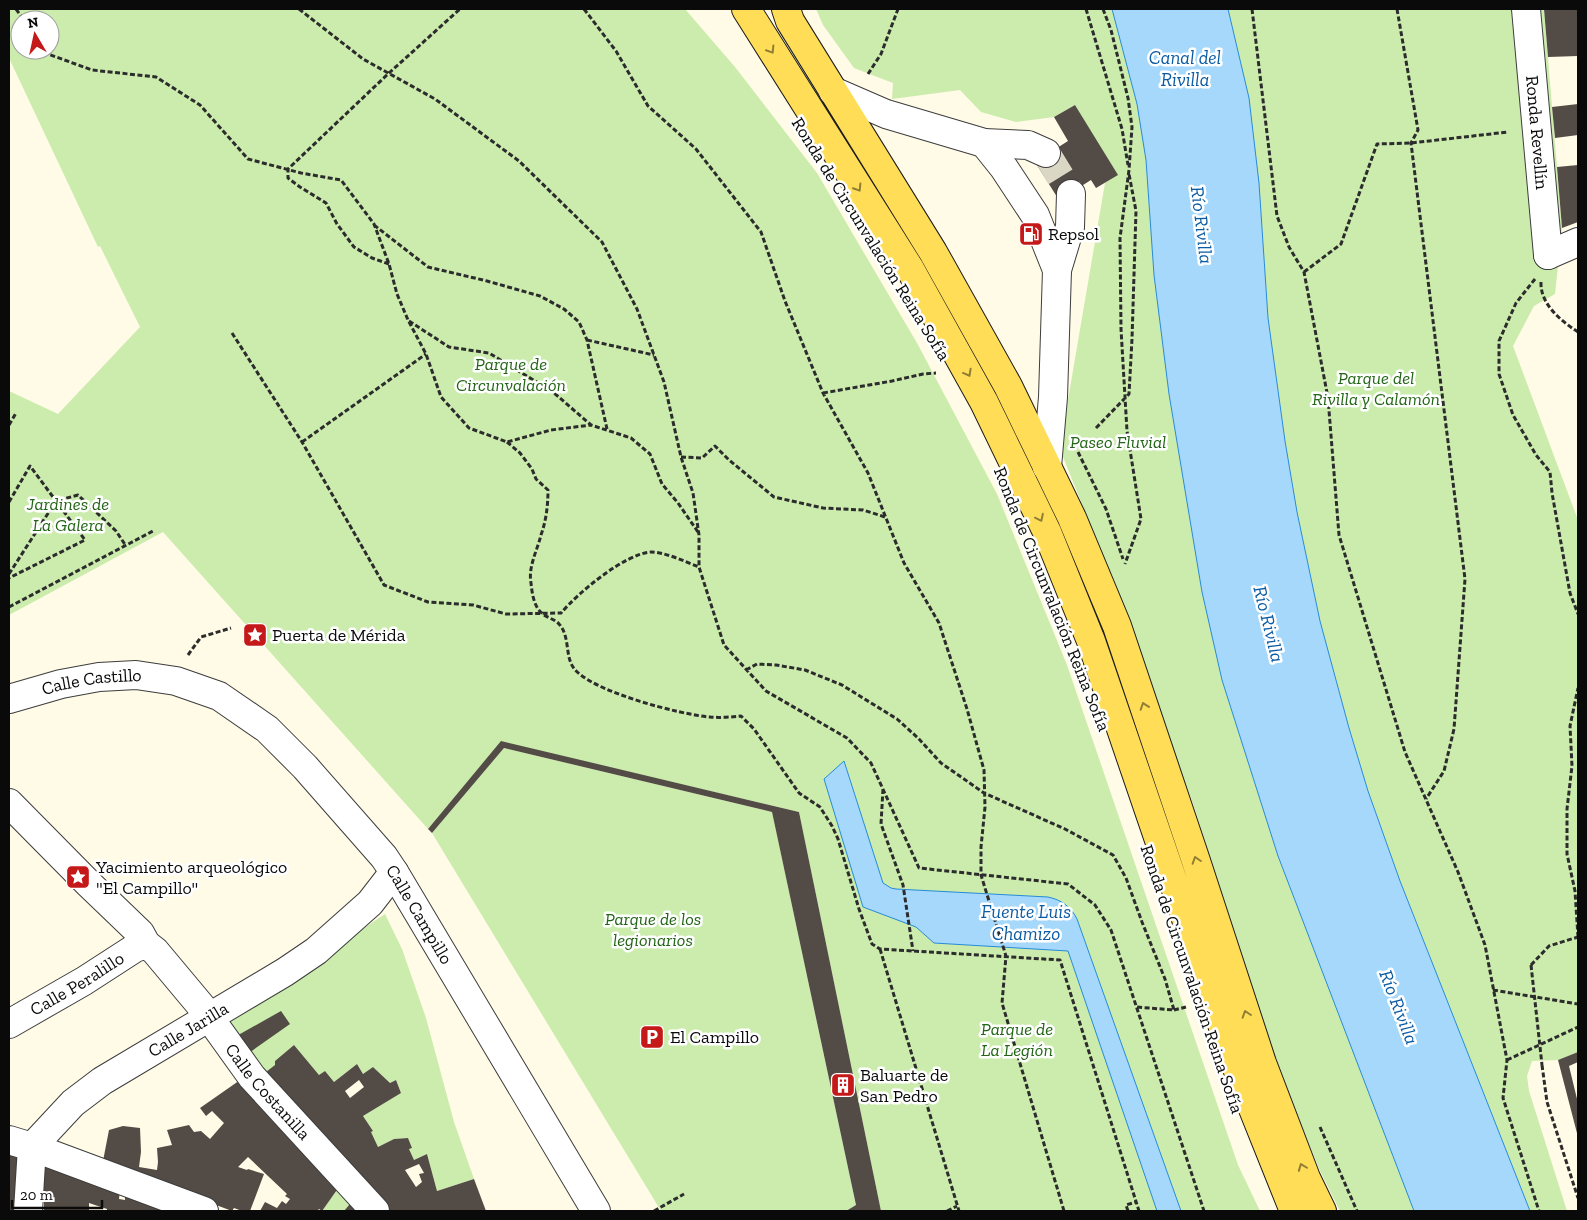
<svg xmlns="http://www.w3.org/2000/svg" width="1587" height="1220" font-family="'Zilla Slab',serif">
<rect width="100%" height="100%" fill="#fffbe6"/>
<path fill="#cbecad" fill-rule="evenodd" d="M9,9H685L735,67L817,173L917,343L997,494L1067,665L1238,1165L1260,1211H881L799,812L501,742L428,829L163,532L9,615V391L58,414L140,327L100,246L98,247L9,58ZM20,20H50V50H20Z
M816,9H1112L1137,104L1146,160L1154,275L1169,394L1202,592L1222,680L1278,856L1414,1211H1340L1320,1171L1281,1075L1193,804L1096,539L1061,452L1063,420L1069,394L1105,183L1117,175L1075,105L1054,117L1016,122L981,112L960,90L892,99L893,83L854,68L823,25Z
M1228,9H1544L1562,228L1555,294L1534,306L1513,346L1578,520V1052L1558,1060L1532,1061L1527,1076L1529,1091L1567,1211H1530L1400,881L1368,791L1349,728L1320,621L1297,512L1285,441L1268,318L1259,183L1249,98Z
M504,748L772,812L856,1205L846,1211H661L432,833Z
M385,914L402,949L426,1018L454,1122L474,1179L437,1191L427,1154L414,1160L409,1149L412,1148L408,1138L394,1139L378,1147L371,1132L373,1131L363,1116L401,1093L396,1080L390,1083L373,1067L363,1074L357,1064L334,1082L325,1071L319,1075L294,1045L275,1061V1065L262,1075L220,1020L310,964Z
M341,1185L354,1199L344,1211H321Z"/>
<path fill="#a6d8fb" stroke="#278ad8" d="M1112,9H1228L1249,98L1259,183L1268,318L1285,441L1297,512L1320,621L1349,728L1368,791L1400,881L1530,1211H1414L1278,856L1222,680L1202,592L1169,394L1154,275L1146,160L1137,104Z
M844,761L883,883L891,888L896,889L1048,897C1062,900 1071,907 1077,919L1181,1211H1157L1068,951L934,943L916,927L863,907L824,779Z"/>
<path fill="#534b45" fill-rule="evenodd" d="M1544,9H1578V56L1548,57Z
M1578,104V135L1555,138L1552,107Z
M1075,105L1118,175L1096,188L1091,180L1059,200L1035,162L1068,141L1054,117Z
M1578,165V222L1562,228L1557,167Z
M501,741L799,812L881,1211H846L856,1205L772,812L504,748L432,833L428,829Z
M281,1011L290,1024L246,1055L233,1038Z
M294,1045L319,1075L325,1071L334,1082L357,1064L363,1074L373,1067L390,1083L396,1080L401,1093L363,1116L373,1131L371,1132L378,1147L394,1139L408,1138L412,1148L409,1149L414,1160L427,1154L437,1191L474,1179L486,1211H385L262,1075L275,1065V1061ZM359,1080L364,1087L350,1098L345,1091ZM419,1164L424,1173L419,1174L422,1182L416,1187L405,1170Z
M1578,1052V1062L1569,1066L1578,1103V1137L1558,1060Z
M243,1078L339,1187L322,1211L319,1209L317,1211H260L265,1202L277,1208L282,1201L286,1204L290,1199L285,1196L287,1194L248,1157L238,1167L247,1170L248,1169L264,1174L250,1211H242L234,1208L232,1211L187,1194L136,1171L103,1161L109,1130L123,1126L140,1128L141,1152L139,1167L157,1170L158,1162L157,1148L172,1145L167,1130L189,1125L194,1132L201,1131L210,1139L224,1123L212,1111L206,1116L200,1108Z
M9,1153L24,1158L21,1211H9Z
M38,1163L120,1190L119,1199L125,1200V1193L175,1211H107V1209L89,1203V1211H44V1200L35,1199Z
M354,1199L365,1211H344Z"/>
<g fill="none" stroke-linecap="round" stroke-linejoin="round">
<path stroke="#dad7c5" stroke-width="28" stroke-dasharray="28 14" stroke-linecap="butt" d="M1046,153L1071,194"/>
<defs>
<g id="minor">
<path id="s1" d="M1526,9L1548,255"/>
<path d="M833,91L886,114L984,143L1028,145L1046,153"/>
<path d="M984,143L1004,168L1035,215L1057,270"/>
<path d="M1548,255L1578,242"/>
<path d="M1047,467L1053,397L1057,270L1070,227L1071,194"/>
<path id="s2" d="M9,699L61,684L99,677L136,675L176,681L219,696L267,729L305,767L384,857L394,872L596,1211"/>
<path id="s3" d="M9,803L89,884L140,933L146,944L155,951L201,1006L252,1077L375,1211"/>
<path id="s4" d="M9,1024L84,981L135,948L146,944"/>
<path d="M9,1140L32,1147L204,1211"/>
<path id="s5" d="M28,1211L32,1147L73,1103L102,1081L285,972L316,951L370,903L394,872"/>
</g>
<path id="major" d="M746,9L910,269L984,402L1047,532L1091,641L1239,1074L1294,1211
M786,9L790,21L933,252L1008,386L1072,518L1117,626L1196,861L1262,1063L1306,1178L1322,1211"/>
</defs>
<use href="#minor" stroke="#3d3d3d" stroke-width="30"/>
<use href="#major" stroke="#1b1b1b" stroke-width="30"/>
<path stroke="#2c2c2c" stroke-width="3" stroke-dasharray="5 2.5" stroke-linecap="butt" d="M16,9L24,20
M299,9L363,59L435,99L519,161L602,242L637,309L664,382L681,457L693,493L699,535V567L724,645L766,691L847,738L871,763L919,868L1068,884L1095,905L1111,930L1204,1211
M584,9L616,51L648,106L696,149L761,232L785,301L823,393L868,473L904,563L939,623L967,709L984,770L985,807L981,847V875L1006,956L1002,1003L1064,1211
M1086,9L1122,129L1128,165
M1103,9L1111,30L1128,98L1132,127L1129,170L1120,238L1121,329L1127,431L1141,519L1125,564
M1252,9L1277,216L1289,247L1304,272L1328,398L1339,535L1405,752L1458,872L1485,945L1507,1060L1503,1098L1539,1211
M1397,9L1418,130L1411,143L1465,579L1454,729L1444,771L1426,799
M45,50L48,54L92,70L156,77L200,105L248,159L301,173L341,180L374,224L389,264L397,294L408,320L426,354L441,397L469,428L507,442L551,430L591,425
M868,74L881,54L898,9
M374,225L428,267L487,281L540,296L564,309L579,322L587,340L607,429
M389,264L372,258L354,247L337,224L326,203L300,187L288,178V169L389,73L460,9
M1304,272L1341,244L1377,144L1411,143L1508,132
M1535,279L1516,303L1499,341V374L1513,415L1536,455L1550,472L1552,493L1570,593L1578,614
M1541,282C1540,304 1561,321 1578,332
M409,321L449,347L489,353L553,392L591,425L631,438L650,454L662,484L678,503L698,532
M232,333L302,442L384,585L428,602L473,605L506,614L561,613C578,593 624,554 651,552C665,552 686,562 699,567
M587,340L654,355
M823,393L892,381L923,374L936,373
M9,425L16,413
M1096,428L1129,394L1132,339L1136,211L1129,174
M302,442L426,354
M507,442L520,453L532,469L536,479L548,490C548,506 546,521 541,535C537,551 528,567 531,583C532,593 534,608 543,614C547,618 555,619 559,624C570,636 565,655 573,667C588,691 682,715 710,717C720,718 731,717 741,716L754,729L799,793L820,807L832,826L838,839L859,909L872,944L880,949L1060,960L1139,1211
M1078,452L1106,509L1123,559
M681,457L702,458L715,446L729,460L774,497L823,508L863,510L885,517
M9,502L30,466L85,540L9,578
M9,574L56,501L78,495L116,531L126,546
M9,607L153,531
M188,655L201,637L231,628
M746,670L757,664L776,665L805,670L842,685L897,719L918,738L941,763L984,793L1065,829L1113,855L1126,878L1142,922L1165,979L1174,1010L1136,1007
M883,789L881,824L903,885L913,951
M1578,937L1575,891L1567,854V809L1572,766L1570,726L1578,688
M880,949L959,1211
M1531,965L1549,946L1578,937
M1493,990L1578,1004
M1174,1010L1186,1007
M1507,1060L1578,1027
M1542,1065L1547,1102L1578,1198
M1320,1127L1357,1211
M654,1211L684,1194
M947,1211L957,1206
M1128,1211L1126,1205L1136,1202"/>
<use href="#minor" stroke="#fff" stroke-width="28"/>
<use href="#major" stroke="#ffdd56" stroke-width="28"/>
<path stroke="#2c2c2c" stroke-width="3" stroke-dasharray="5 2.5" stroke-linecap="butt" d="M1531,965L1542,1065"/>
</g>
<defs><path id="oneway-chevron" d="M-2-3.5L2.5 0L-2 3.5" fill="none" stroke-width="1.6" stroke-linecap="round" stroke-linejoin="round" transform="scale(1.25)"/></defs>
<g stroke="#917e34">
<use href="#oneway-chevron" transform="translate(771 50) rotate(58)"/>
<use href="#oneway-chevron" transform="translate(858 188) rotate(58)"/>
<use href="#oneway-chevron" transform="translate(968 373) rotate(61)"/>
<use href="#oneway-chevron" transform="translate(1040 518) rotate(64)"/>
<use href="#oneway-chevron" transform="translate(1144 706) rotate(-109)"/>
<use href="#oneway-chevron" transform="translate(1196 860) rotate(-108)"/>
<use href="#oneway-chevron" transform="translate(1246 1014) rotate(-108)"/>
<use href="#oneway-chevron" transform="translate(1302 1167) rotate(-111)"/>
</g>
<defs>
<symbol id="fuel-square" viewBox="-11 -11 22 22"><rect x="-9" y="-9" width="18" height="18" rx="4" fill="#c41819" stroke="#fff"/><path d="M-5.5-6h7V0h2V4h1.3V-2.5L3-4.5l.8-.8L6-3V5H2.5V1h-1V6h-7ZM-4.2-4.7v3.2H.2V-4.7Z" fill="#fff"/></symbol>
<symbol id="sight-square" viewBox="-11 -11 22 22"><rect x="-9" y="-9" width="18" height="18" rx="4" fill="#c41819" stroke="#fff"/><path d="M0-6L1.8-2.2L6-1.7L2.9 1.2L3.7 5.4L0 3.3L-3.7 5.4L-2.9 1.2L-6-1.7L-1.8-2.2Z" fill="#fff"/></symbol>
<symbol id="parking-square" viewBox="-11 -11 22 22"><rect x="-9" y="-9" width="18" height="18" rx="4" fill="#c41819" stroke="#fff"/><path d="M-3.5-5.5H1a3.5 3.5 0 0 1 0 7H-1V5.5H-3.5ZM-1-3.4V-.6H.8a1.4 1.4 0 0 0 0-2.8Z" fill="#fff"/></symbol>
<symbol id="building-square" viewBox="-11 -11 22 22"><rect x="-9" y="-9" width="18" height="18" rx="4" fill="#c41819" stroke="#fff"/><path d="M-4-6H4V6H1V3H-1V6H-4ZM-2.5-4.3h1.7v1.8h-1.7ZM.8-4.3h1.7v1.8H.8ZM-2.5-1h1.7V.8h-1.7ZM.8-1h1.7V.8H.8Z" fill="#fff"/></symbol>
</defs>
<g fill-rule="evenodd">
<use href="#fuel-square" x="1017" y="220" width="28" height="28"/>
<use href="#sight-square" x="241" y="621" width="28" height="28"/>
<use href="#sight-square" x="64" y="863" width="28" height="28"/>
<use href="#parking-square" x="638" y="1023" width="28" height="28"/>
<use href="#building-square" x="829" y="1071" width="28" height="28"/>
</g>
<g text-anchor="middle" dominant-baseline="central" stroke-width="5" stroke-linejoin="round" paint-order="stroke">
<g font-size="18" fill="#0a0a0a" stroke="#fff">
<text stroke="none"><textPath href="#s1" startOffset="124">Ronda Revellín</textPath></text>
<text transform="translate(871 239) rotate(58)">Ronda de Circunvalación Reina Sofía</text>
<text transform="translate(1052 599) rotate(68)">Ronda de Circunvalación Reina Sofía</text>
<text stroke="none"><textPath href="#s2" startOffset="85">Calle Castillo</textPath></text>
<text stroke="none"><textPath href="#s2" startOffset="515">Calle Campillo</textPath></text>
<text transform="translate(1192 979) rotate(71)">Ronda de Circunvalación Reina Sofía</text>
<text stroke="none"><textPath href="#s4" startOffset="79">Calle Peralillo</textPath></text>
<text stroke="none"><textPath href="#s5" startOffset="261">Calle Jarilla</textPath></text>
<text stroke="none"><textPath href="#s3" startOffset="389">Calle Costanilla</textPath></text>
</g>
<g font-size="18" fill="#0a0a0a" stroke="#fff" text-anchor="start">
<text x="1048" y="234">Repsol</text>
<text x="272" y="635">Puerta de Mérida</text>
<text x="96" y="867">Yacimiento arqueológico<tspan x="96" dy="21">"El Campillo"</tspan></text>
<text x="670" y="1037">El Campillo</text>
<text x="860" y="1075">Baluarte de<tspan x="860" dy="21">San Pedro</tspan></text>
</g>
<g font-size="18" font-style="italic" fill="#236516" stroke="#fff">
<text x="511" y="364">Parque de<tspan x="511" dy="21">Circunvalación</tspan></text>
<text x="1376" y="378">Parque del<tspan x="1376" dy="21">Rivilla y Calamón</tspan></text>
<text x="1118" y="442">Paseo Fluvial</text>
<text x="68" y="504">Jardines de<tspan x="68" dy="21">La Galera</tspan></text>
<text x="653" y="919">Parque de los<tspan x="653" dy="21">legionarios</tspan></text>
<text x="1017" y="1029">Parque de<tspan x="1017" dy="21">La Legión</tspan></text>
</g>
<g font-size="19" font-style="italic" fill="#0b5ba4" stroke="#fff">
<text x="1185" y="57">Canal del<tspan x="1185" dy="22">Rivilla</tspan></text>
<text transform="translate(1202 225) rotate(83)">Río Rivilla</text>
<text transform="translate(1269 624) rotate(76)">Río Rivilla</text>
<text x="1026" y="911">Fuente Luis<tspan x="1026" dy="22">Chamizo</tspan></text>
<text transform="translate(1399 1007) rotate(69)">Río Rivilla</text>
</g>
</g>
<rect width="1587" height="1220" fill="none" stroke="#0a0a0a" stroke-width="20"/>
<g transform="translate(35 35) rotate(351)"><circle r="24" fill="#ffffff" stroke="#9d9d9d"/>
<path d="M0-4L9 19L0 12L-9 19Z" fill="#c41819"/>
<text y="-8" font-size="14" font-weight="bold" text-anchor="middle" fill="#0a0a0a">N</text>
</g>
<path d="M12 1200v8h90v-8" fill="none" stroke="#0a0a0a" stroke-width="2.5"/>
<text x="20" y="1200" font-size="15" fill="#0a0a0a" stroke="#ffffff" stroke-width="4" paint-order="stroke">20 m</text>
</svg>
